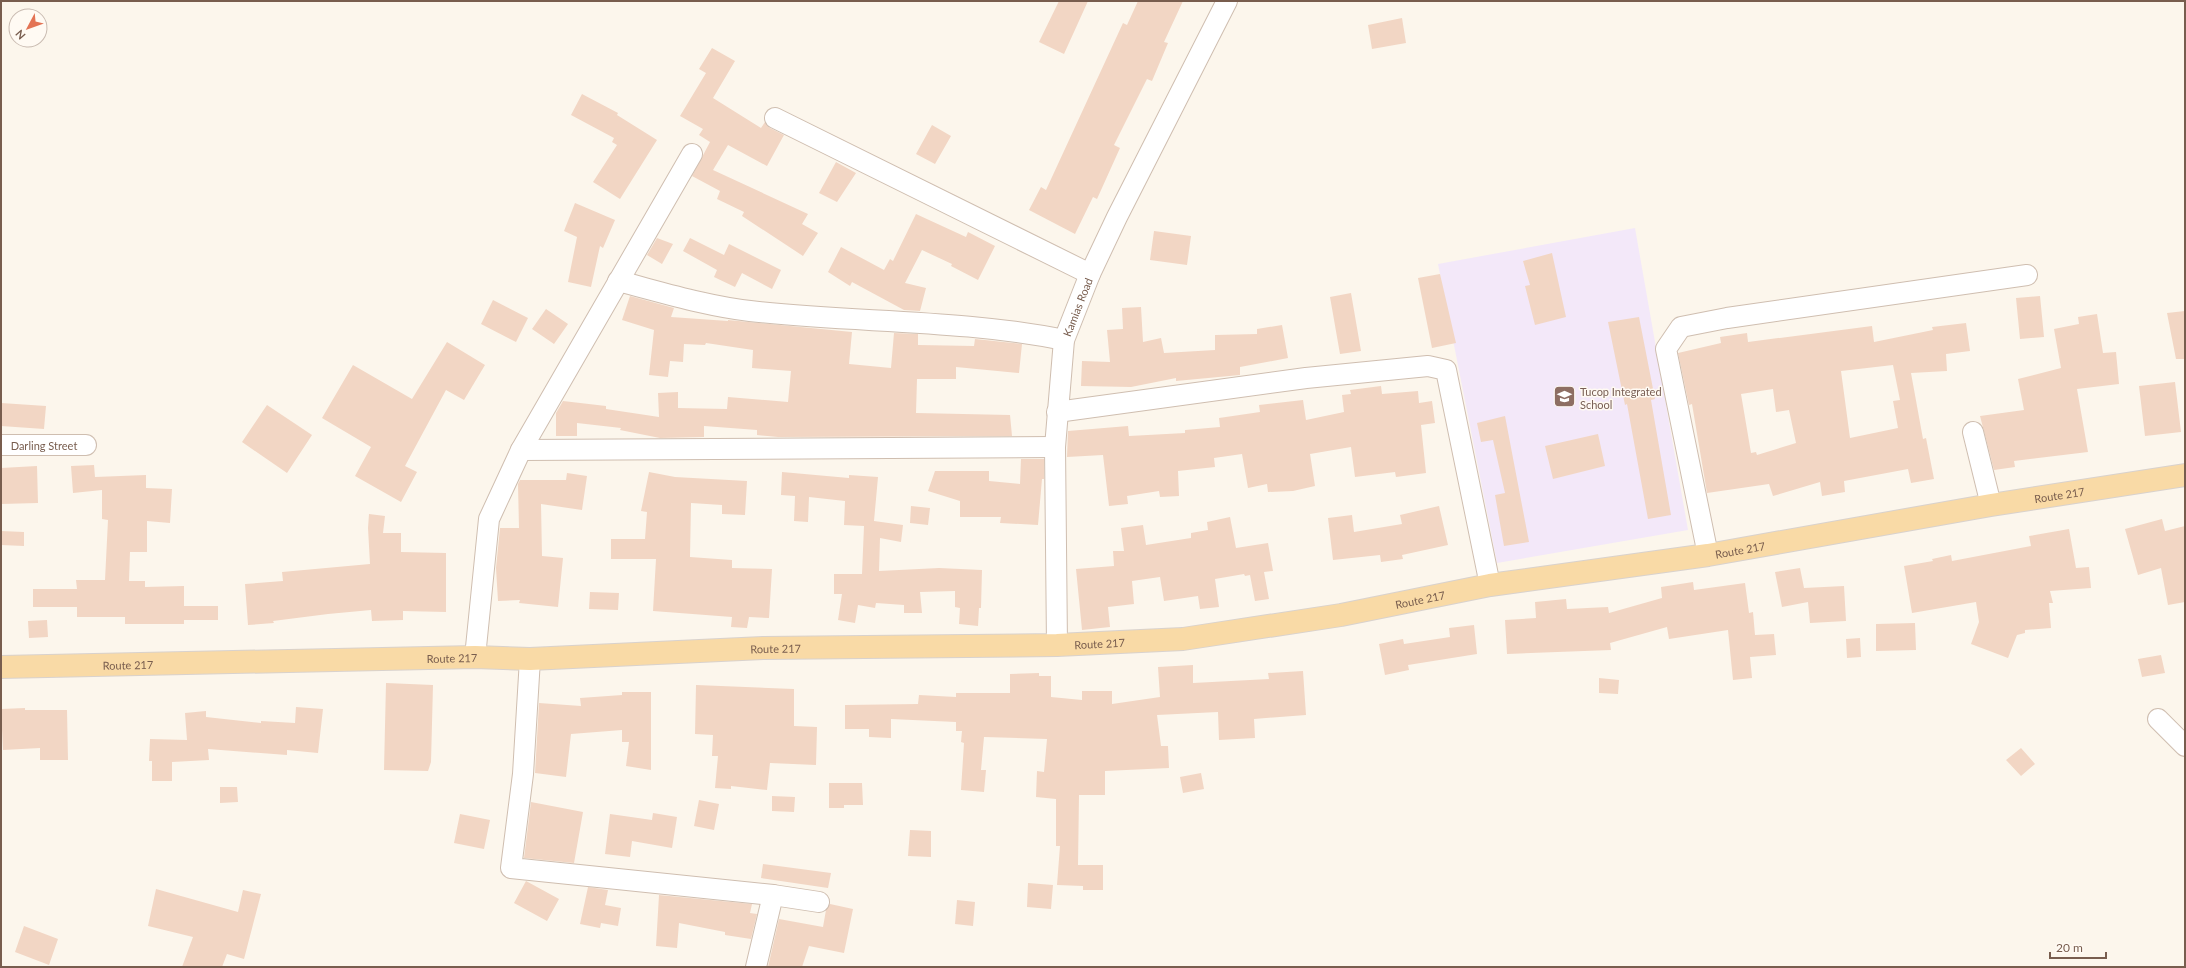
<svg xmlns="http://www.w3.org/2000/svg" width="2186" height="968" font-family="Lato,sans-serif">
<rect width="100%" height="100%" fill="#fcf6ec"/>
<path fill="#f3e8f9" d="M1635,228L1688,530L1497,563L1438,264Z"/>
<path fill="#f2d6c4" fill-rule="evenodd" d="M1059,1H1088L1064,54L1039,42Z
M1138,1H1183L1164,42L1168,43L1152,81L1147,79L1114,145L1120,148L1097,199L1093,197L1075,234L1029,210L1041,187L1046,190L1123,23L1127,25Z
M1402,18L1406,43L1372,49L1368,25Z
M712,48L735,61L713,98L761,128L765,122L770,128L784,135L767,166L728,145L713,170L808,214L802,224L818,233L803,256L742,216L744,212L717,199L720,191L692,176L710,142L699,135L703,129L680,116L706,73L699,69Z
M582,94L618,113L617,115L657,140L620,199L593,182L617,145L612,142L614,138L571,115Z
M932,125L951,136L935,164L916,154Z
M836,162L856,173L837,202L819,193Z
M575,203L615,220L603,248L600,246L591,287L568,282L577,237L564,231Z
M916,214L966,237L968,232L995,246L978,280L951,266L952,264L922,250L905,283L926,288L920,311L904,310L852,282L850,286L828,272L841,247L884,270L890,259L893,261Z
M1154,231L1191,236L1187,265L1150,260Z
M657,238L673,244L662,264L647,255Z
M690,238L724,255L729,244L781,270L772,289L742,273L735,287L714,277L717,270L683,251Z
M1552,253L1566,317L1535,325L1525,286L1530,285L1523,261Z
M1440,274L1456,343L1432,348L1418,278Z
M1351,293L1361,351L1340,354L1330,297Z
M630,296L674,308L671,317L728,321V320L852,332L849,364L891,368L894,333L918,334V345L974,346L975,339L1022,344L1019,373L956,367V379H917L916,413L1010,415L1012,436L778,437L757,435V430L704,426V437L660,438L620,430L621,428L577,423V436H556V413L563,401L606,406V409L659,417L658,393L678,392V408L727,409L728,397L788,402L791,371L752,368L753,350L706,343L705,345L684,344L683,362L670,361L668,377L649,375L654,330L622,320Z
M2040,296L2044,337L2020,339L2016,298Z
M493,300L528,318L516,342L481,324Z
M1141,307L1143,342L1161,338L1164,353L1215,350V335L1257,334V329L1282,325L1288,358L1240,367V375L1176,381V378L1131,387L1081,386L1082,361L1110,362L1107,330L1123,329L1122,308Z
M546,309L568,324L554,344L532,329Z
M2185,311V359H2176L2167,313Z
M2097,314L2103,353L2116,352L2119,384L2077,389L2088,452L2014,461L2015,467L1994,470L1980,416L2024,410L2018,379L2061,368L2054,329L2079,324L2078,317Z
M1639,317L1655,399L1651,400L1671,515L1648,519L1627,404L1625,405L1608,322Z
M1966,323L1970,351L1946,354L1947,371L1911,373L1923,439L1926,438L1934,479L1911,483L1908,469L1844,481L1845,492L1822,496L1820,482L1773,496L1769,484L1707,493L1692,404L1689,405L1678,353L1721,343L1720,337L1747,333L1748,342L1872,326L1874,342L1933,330L1932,327ZM1893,365L1900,400L1893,401L1898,428L1850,438L1841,371ZM1773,389L1776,412L1789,410L1796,443L1757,455L1756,452L1751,453L1741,394Z
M447,342L485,365L464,400L446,390L405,466L417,472L401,502L355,476L371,447L322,418L353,365L412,399Z
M2175,382L2181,432L2145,436L2139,386Z
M1381,386L1382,394L1418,391L1419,403L1432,401L1435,423L1421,425L1426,473L1396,477L1395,472L1355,477L1351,447L1310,454L1315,486L1293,491L1268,492L1267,484L1248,488L1242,454L1214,458L1215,467L1178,471L1179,496L1160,497L1159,491L1127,496L1128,504L1109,506L1103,455L1067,457L1068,431L1128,426L1129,436L1185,433V430L1220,427L1219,418L1260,412L1259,405L1303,400L1306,420L1344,412L1342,395L1351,394L1350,390Z
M1,403L46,406L44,429L1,426Z
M267,405L312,435L287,473L242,442Z
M1505,416L1529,542L1504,546L1495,495L1505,493L1493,440L1481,442L1477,423Z
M1598,434L1605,466L1553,479L1545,446Z
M1021,459H1044V479H1042L1038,525L1000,523L1001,517H960V501L928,491L935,471H989V481L1020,484Z
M94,465L95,477L146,475V488L172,489L170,523L147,521V552H130L129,581H145V587L184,586V606H218V620H184V624H125V617H77V607H33V589H77L76,580H105L108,520L102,519V490L73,493L71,466Z
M37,466L38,503L1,504V468Z
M649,472L675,477L747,481L745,515L722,514V505L691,503L690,557L732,560V568L772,569L769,618L749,617L747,628L731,627L732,617L653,611L656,559H611V539H645L647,512L641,511Z
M782,472L849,478V475L878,477L874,521L903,525L901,542L880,538L879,571L939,568L982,570L981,608H979L978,626L959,624L960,608L955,607V591L920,592L922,613H904V605L876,603L875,608L858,605L855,623L838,620L842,594H834V574H862L864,526L844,525L845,501L809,497L808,522L794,521L795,496L781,495Z
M567,473L587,476L582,510L541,504L542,556L563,558L558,607L519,603L520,600L498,601L496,568L500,528H519L518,484L520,480H566Z
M911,506L930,508L928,525L910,523Z
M1439,506L1448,545L1402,555L1403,559L1381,562L1380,555L1333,560L1328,518L1352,515L1354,532L1402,524L1400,515Z
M369,514L385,516L383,533H401V552L446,553V612L403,611V620L372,621L371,610L328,614L273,621L274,623L248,625L245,584L283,581L282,572L370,564L368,528Z
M1230,517L1236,548L1268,543L1273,571L1264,572L1269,599L1255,601L1250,575L1245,576L1244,574L1215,579L1219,607L1200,609L1198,596L1164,601L1160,577L1132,581L1134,604L1108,607L1110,627L1082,630L1076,569L1114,566L1113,551H1124L1121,528L1143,525L1146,545L1191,538V533L1208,530L1207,522Z
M2162,519L2165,531L2185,526V602L2168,605L2161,568L2138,575L2125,529Z
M2069,529L2076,568L2089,567L2091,588L2050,591L2053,603H2049L2051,628L2025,630V633L2017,635L2008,658L1971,644L1979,622L1976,602L1912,613L1904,566L1933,561L1932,559L1951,555L1952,561L2031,546L2029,536Z
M1,531L24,532V546L1,545Z
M1800,568L1804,588L1844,586L1846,621L1810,623L1808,602L1782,607L1775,572Z
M1693,582L1694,590L1745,583L1749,613L1753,612L1755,635L1774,634L1776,655L1750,657L1752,678L1733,680L1728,630L1669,639L1667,627L1610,643L1611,650L1507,654L1505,620L1536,618L1535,602L1566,599L1567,609L1608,607L1609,613L1662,598L1661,587Z
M590,592L619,593L618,610L589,609Z
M47,620L48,637L29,638L28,621Z
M1915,623L1916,650L1876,651V624Z
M1474,625L1477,654L1408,665L1409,670L1385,675L1379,644L1403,639L1404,644L1450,637L1449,628Z
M1860,638L1861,657L1847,658L1846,639Z
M2161,655L2165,673L2142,677L2138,659Z
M1193,665V683L1269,679L1268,673L1303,671L1306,715L1254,719L1255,738L1219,740L1218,712L1157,715L1161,746H1168L1169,768L1105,771V795H1079L1078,865H1103V890H1083V886L1057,885L1060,846H1056V799L1036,797L1037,771L1044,772L1047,739L984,737L981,770H986L984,792L961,790L964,743L961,742L962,731H956V722L891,719V738L869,737V729H845V705L918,704L919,695L956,697V693H1010V674L1039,673V676H1051V697L1082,700V691H1112V704L1160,697L1158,667Z
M1599,678L1619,680L1618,694L1599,693Z
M386,683L433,685L431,762L428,771L384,770Z
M696,685L794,689V726L817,727L816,765L770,763L767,790L731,786V789L715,788L718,756H712L713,735L695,734Z
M622,692H651V770L626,766L629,742H622V730L571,734L566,777L535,773L539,703L581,706L580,698L622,695Z
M296,707L323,709L318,753L287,750V755L208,749L209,760L172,762V781H152V761H149L150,739L187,740L185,713L206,711V717L261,723V721L295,723Z
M25,708V710H67L68,760H40V748L3,750L1,709Z
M2021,748L2035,764L2021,776L2006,760Z
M1201,773L1204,789L1183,793L1180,777Z
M829,783H862L863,805H844V808H829Z
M220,787H237L238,802L220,803Z
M772,796L795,797L794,812L772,811Z
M699,800L719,804L714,830L694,826Z
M531,802L583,812L574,863L524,858Z
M653,813L677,817L672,848L632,841L630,857L605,854L610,814L652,820Z
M460,814L490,820L484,849L454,843Z
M910,830L931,831V857L908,856Z
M763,864L831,873L828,888L761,878Z
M526,881L559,899L547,921L514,903Z
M1028,883L1053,885L1051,909L1027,907Z
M588,887L608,890L605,905L621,908L618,926L601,923L600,928L580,924Z
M156,889L238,912L243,890L261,894L244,959L227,954L222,967H182L193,937L148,926Z
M659,895L752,904L750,913L757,914L751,939L725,935V932L679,923L677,948L656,946Z
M957,900L975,902L973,926L955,924Z
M830,904L853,909L844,953L809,946L802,967H768L779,919L823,927L826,910Z
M24,926L58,939L49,965L15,952Z"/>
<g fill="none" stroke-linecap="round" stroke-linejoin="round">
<defs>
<g id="minor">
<path d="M775,118L1090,274"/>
<path d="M618,281C661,292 706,306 750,311C855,323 961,319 1064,340"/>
<path d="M1057,412L1306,378L1428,366L1446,370L1490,585"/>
<path d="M1973,432L1991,505"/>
<path id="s1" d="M1,445H86"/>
<path d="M521,450L1055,447"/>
<path d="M1708,555L1666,349L1681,327L1727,318L2027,275"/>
<path id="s2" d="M1057,645L1055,447L1064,340L1090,274L1117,217L1227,1"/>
<path d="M475,657L489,519L521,450L692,154"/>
<path d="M530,659L523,774L511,868L773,895L819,902"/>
<path d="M2158,719L2185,746"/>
<path d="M756,967L773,895"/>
</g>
<g id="primary">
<path id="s3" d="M1,667L475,657L530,659L763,648L1057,645L1183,639L1341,615L1490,585L1708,555L1991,505L2185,475"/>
</g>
</defs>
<use href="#minor" stroke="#cfbeb0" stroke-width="22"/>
<use href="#primary" stroke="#d9d2cd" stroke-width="24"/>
<use href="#minor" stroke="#fff" stroke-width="20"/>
<use href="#primary" stroke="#f9daa6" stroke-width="22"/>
</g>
<defs>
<symbol id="school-square" viewBox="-11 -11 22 22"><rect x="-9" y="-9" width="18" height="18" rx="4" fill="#8d6e63" stroke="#fffaf3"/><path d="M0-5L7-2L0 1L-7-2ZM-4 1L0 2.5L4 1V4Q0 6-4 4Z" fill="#fff"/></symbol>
</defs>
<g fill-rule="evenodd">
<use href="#school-square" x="1552" y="384" width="25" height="25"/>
</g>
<g text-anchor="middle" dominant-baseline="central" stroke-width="3" stroke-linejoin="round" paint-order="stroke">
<g font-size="11" fill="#785d4e" stroke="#fffaf3">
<text stroke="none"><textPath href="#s2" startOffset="341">Kamias Road</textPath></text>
<text stroke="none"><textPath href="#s1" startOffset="43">Darling Street</textPath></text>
<text stroke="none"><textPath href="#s3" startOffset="2071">Route 217</textPath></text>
<text stroke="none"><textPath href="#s3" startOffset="1747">Route 217</textPath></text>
<text stroke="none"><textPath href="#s3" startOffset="1423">Route 217</textPath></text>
<text stroke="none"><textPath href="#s3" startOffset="1099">Route 217</textPath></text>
<text stroke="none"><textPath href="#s3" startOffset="775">Route 217</textPath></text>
<text stroke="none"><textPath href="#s3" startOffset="451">Route 217</textPath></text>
<text stroke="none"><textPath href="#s3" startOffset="127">Route 217</textPath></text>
</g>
<g font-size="11" fill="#785e54" stroke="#fffaf3" text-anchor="start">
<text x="1580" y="391">Tucop Integrated<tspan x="1580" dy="13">School</tspan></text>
</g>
</g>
<rect width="2186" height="968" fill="none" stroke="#785d4e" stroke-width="4"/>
<g transform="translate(28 28) rotate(229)"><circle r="19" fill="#fffaf3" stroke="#c9bbb1"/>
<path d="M0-3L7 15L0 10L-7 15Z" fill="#e37354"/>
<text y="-6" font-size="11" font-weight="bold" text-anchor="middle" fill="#785d4e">N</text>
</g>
<path d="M2050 952v6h56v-6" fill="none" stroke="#785d4e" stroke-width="2"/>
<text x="2056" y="952" font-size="12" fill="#785d4e" stroke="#fffaf3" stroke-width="3" paint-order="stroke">20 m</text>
</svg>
